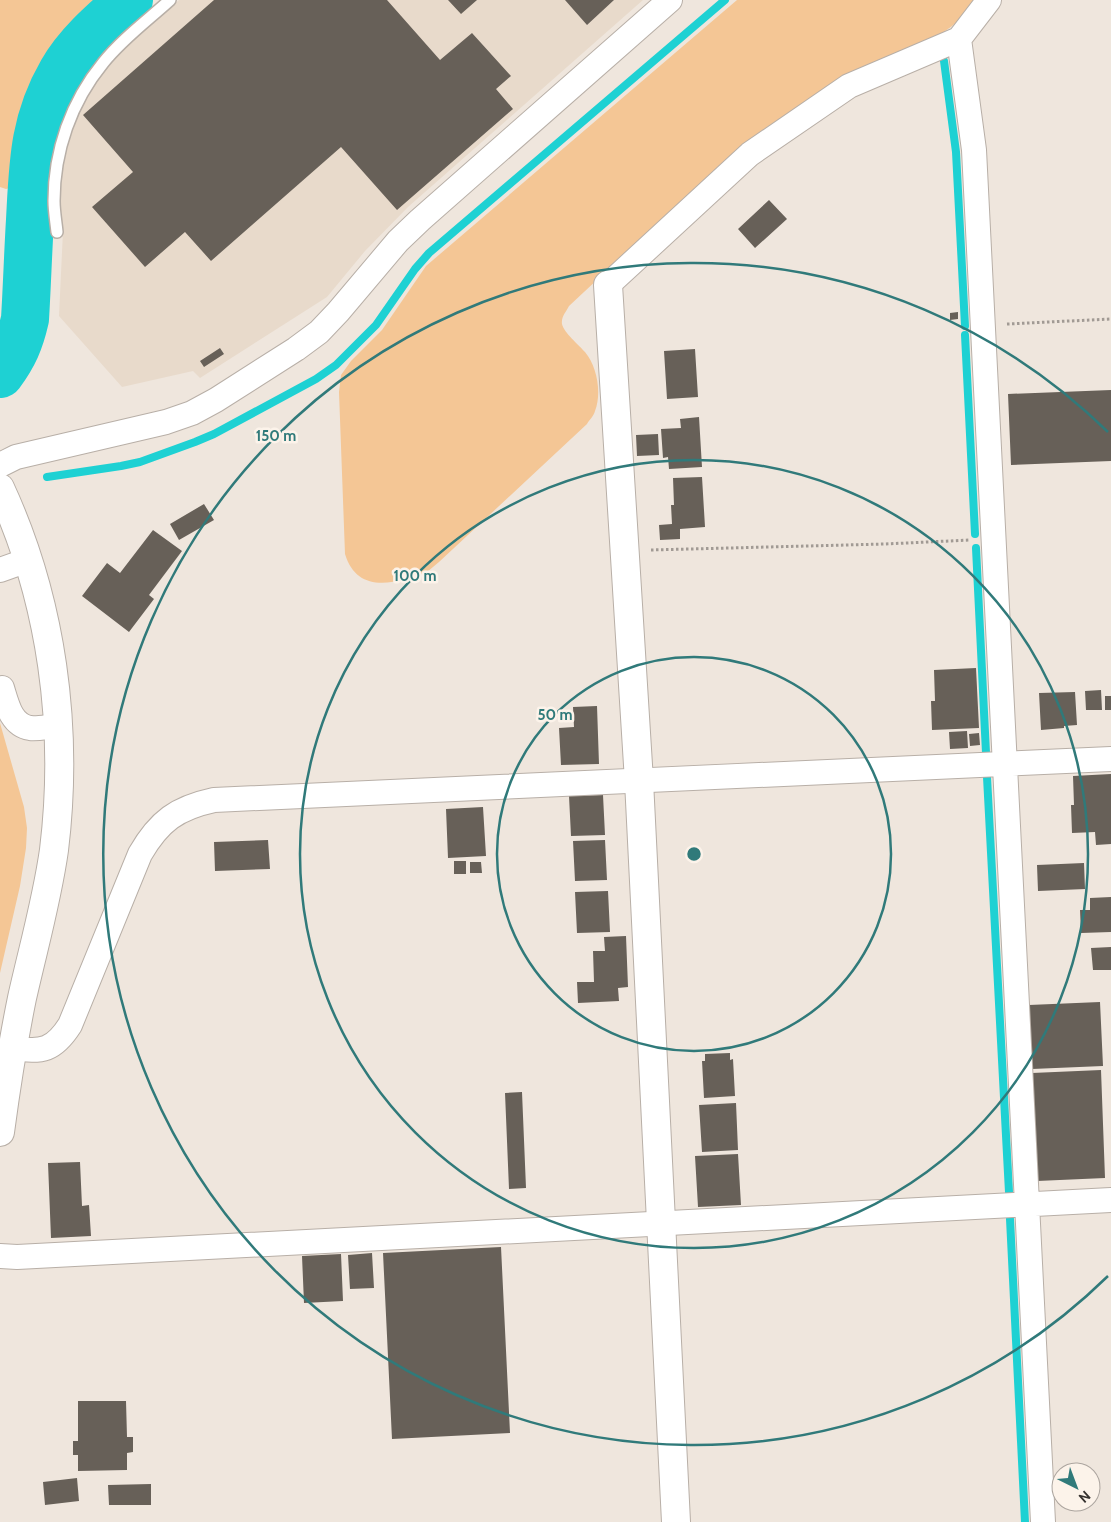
<svg xmlns="http://www.w3.org/2000/svg" width="1111" height="1522" font-family="Cabin,sans-serif">
<rect width="100%" height="100%" fill="#efe6dd"/>
<path fill="#e8dacb" d="M179,0H643L408,207L365,251L327,297L200,378L193,371L122,387L59,316L63,231L60,202L61,173L67,143L76,116L90,90L107,66L128,45Z"/>
<path fill="#f4c695" d="M0,0H113C71,38 42,73 28,129C23,149 26,167 17,186L6,189L0,187Z
M737,0H977C966,15 955,25 939,35L844,77L767,127L743,145L720,165L569,306C566,312 561,317 562,324C564,333 579,345 585,352C597,366 602,393 595,411C594,416 589,420 587,424L439,562C435,565 431,569 427,572C421,575 412,577 405,579C378,587 354,584 345,554L339,392L341,375L351,361L382,330L426,266Z
M0,723L24,807L27,828L26,848L20,886L0,973Z"/>
<g fill="none" stroke-linecap="round" stroke-linejoin="round">
<path stroke="#1ed1d3" stroke-width="8" d="M944,61L956,152L965,326
M965,335L975,534
M47,477L121,466L140,462L195,442L214,434L316,379L336,365L376,325L415,269L429,253L725,0
M976,548L986,753
M987,777L1009,1192
M1010,1219L1025,1522"/>
<path stroke="#1ed1d3" stroke-width="48" d="M0,374C14,355 20,341 25,319C27,286 28,253 30,220C33,165 33,122 62,72C78,44 104,22 129,0"/>
</g>
<path fill="#676058" d="M214,0H387L440,60L472,33L511,76L496,89L513,109L397,210L341,147L211,261L185,232L145,267L92,207L133,172L83,115Z
M448,0H477L461,14Z
M565,0H614L587,25Z
M769,200L787,219L755,248L738,229Z
M958,312V319L950,320V313Z
M220,348L224,354L204,367L200,361Z
M695,349L698,397L667,399L664,351Z
M1111,390V461L1011,465L1008,394Z
M699,417L702,467L669,469L668,457L663,458L661,429L681,428L680,419Z
M658,434L659,455L637,456L636,435Z
M702,477L705,527L680,529V539L660,540L659,525L672,524L671,505H674L673,478Z
M204,504L214,520L179,540L170,524Z
M153,530L182,551L149,595L154,599L129,632L82,596L107,563L120,573Z
M976,668L979,728L932,730L931,701H935L934,670Z
M1101,690L1102,710H1086L1085,691Z
M1075,692L1077,725L1064,726V728L1041,730L1039,693Z
M1105,696H1111V710H1105Z
M597,706L599,764L561,765L559,728L574,727L573,707Z
M967,731L968,748L950,749L949,732Z
M979,733L980,745L970,746L969,734Z
M1111,774V844L1096,845L1095,832L1072,833L1071,805H1074L1073,776Z
M603,795L605,835L571,836L569,796Z
M483,807L486,856L448,858L446,809Z
M268,840L270,869L215,871L214,842Z
M605,840L607,880L575,881L573,841Z
M454,861H466V874H454Z
M470,862H481L482,873H470Z
M1084,863L1085,889L1038,891L1037,865Z
M608,891L610,932L577,933L575,892Z
M1111,897V932L1081,933L1080,910H1090V898Z
M626,936L628,987L618,988L619,1001L578,1003L577,982H594L593,951H605L604,937Z
M1111,947V970H1093L1091,948Z
M1100,1002L1103,1066L1032,1069L1029,1005Z
M730,1053V1060L733,1059L735,1096L704,1098L702,1061H705V1054Z
M1101,1070L1105,1178L1037,1181L1032,1073Z
M522,1092L526,1188L509,1189L505,1093Z
M736,1103L738,1150L702,1152L699,1105Z
M738,1154L741,1205L698,1207L695,1156Z
M80,1162L82,1206L89,1205L91,1236L51,1238L48,1163Z
M501,1247L510,1433L392,1439L383,1253Z
M372,1253L374,1288L350,1289L348,1255Z
M341,1254L343,1301L304,1303L302,1256Z
M78,1401H126L127,1437H133V1452L127,1453V1470L78,1471V1455H73V1441H78Z
M77,1478L79,1501L45,1505L43,1482Z
M151,1484V1505H109L108,1485Z"/>
<g fill="none" stroke-linecap="round" stroke-linejoin="round">
<defs>
<path id="lane" d="M57,232C56,222 54,211 54,201C54,151 71,102 103,63C122,39 148,20 170,0"/>
<path id="street" d="M959,39L974,150L1043,1522
M608,285L750,154L849,86L959,39L989,0
M0,465L16,457L166,422L192,413L216,400L296,349L319,332L338,312L398,241L420,220L670,0
M0,570L28,560
M2,688C7,704 11,725 30,728C39,729 50,726 58,726
M13,1048C42,1053 54,1050 70,1025L140,854C159,821 177,808 214,800L1111,759
M0,1256L17,1257L1111,1200"/>
<path id="secondary" d="M608,285L639,781L676,1522
M0,488C52,600 69,728 54,850C47,900 33,949 22,998C13,1042 6,1087 0,1132"/>
</defs>
<use href="#lane" stroke="#b8afa7" stroke-width="14"/>
<use href="#street" stroke="#b8afa7" stroke-width="26"/>
<use href="#secondary" stroke="#b8afa7" stroke-width="30"/>
<path stroke="#a19a94" stroke-width="3" stroke-dasharray="2.5 2.5" stroke-linecap="butt" d="M1007,324L1111,319
M651,550L885,544L970,540"/>
<use href="#lane" stroke="#fff" stroke-width="11"/>
<use href="#street" stroke="#fff" stroke-width="24"/>
<use href="#secondary" stroke="#fff" stroke-width="28"/>
</g>
<g fill="none" stroke="#307a7a" stroke-width="2.5">
<circle cx="694" cy="854" r="197"/>
<circle cx="694" cy="854" r="394"/>
<path d="M1108 1276A591 591 0 1 1 1108 432"/>
</g>
<circle cx="694" cy="854" r="8" fill="#307a7a" stroke="#fcf3ea" stroke-width="2.5"/>
<g font-size="15" text-anchor="middle" font-weight="bold" fill="#307a7a" stroke="#fcf3ea" stroke-width="5" stroke-linejoin="round" paint-order="stroke">
<text x="276" y="441">150 m</text>
<text x="415" y="581">100 m</text>
<text x="555" y="720">50 m</text>
</g>
<g transform="translate(1076 1487) rotate(138)"><circle r="24" fill="#fcf3ea" stroke="#aca59f"/>
<path d="M0-4L9 19L0 12L-9 19Z" fill="#307a7a"/>
<text y="-8" font-size="14" font-weight="bold" text-anchor="middle" fill="#35312e">N</text>
</g>
</svg>
